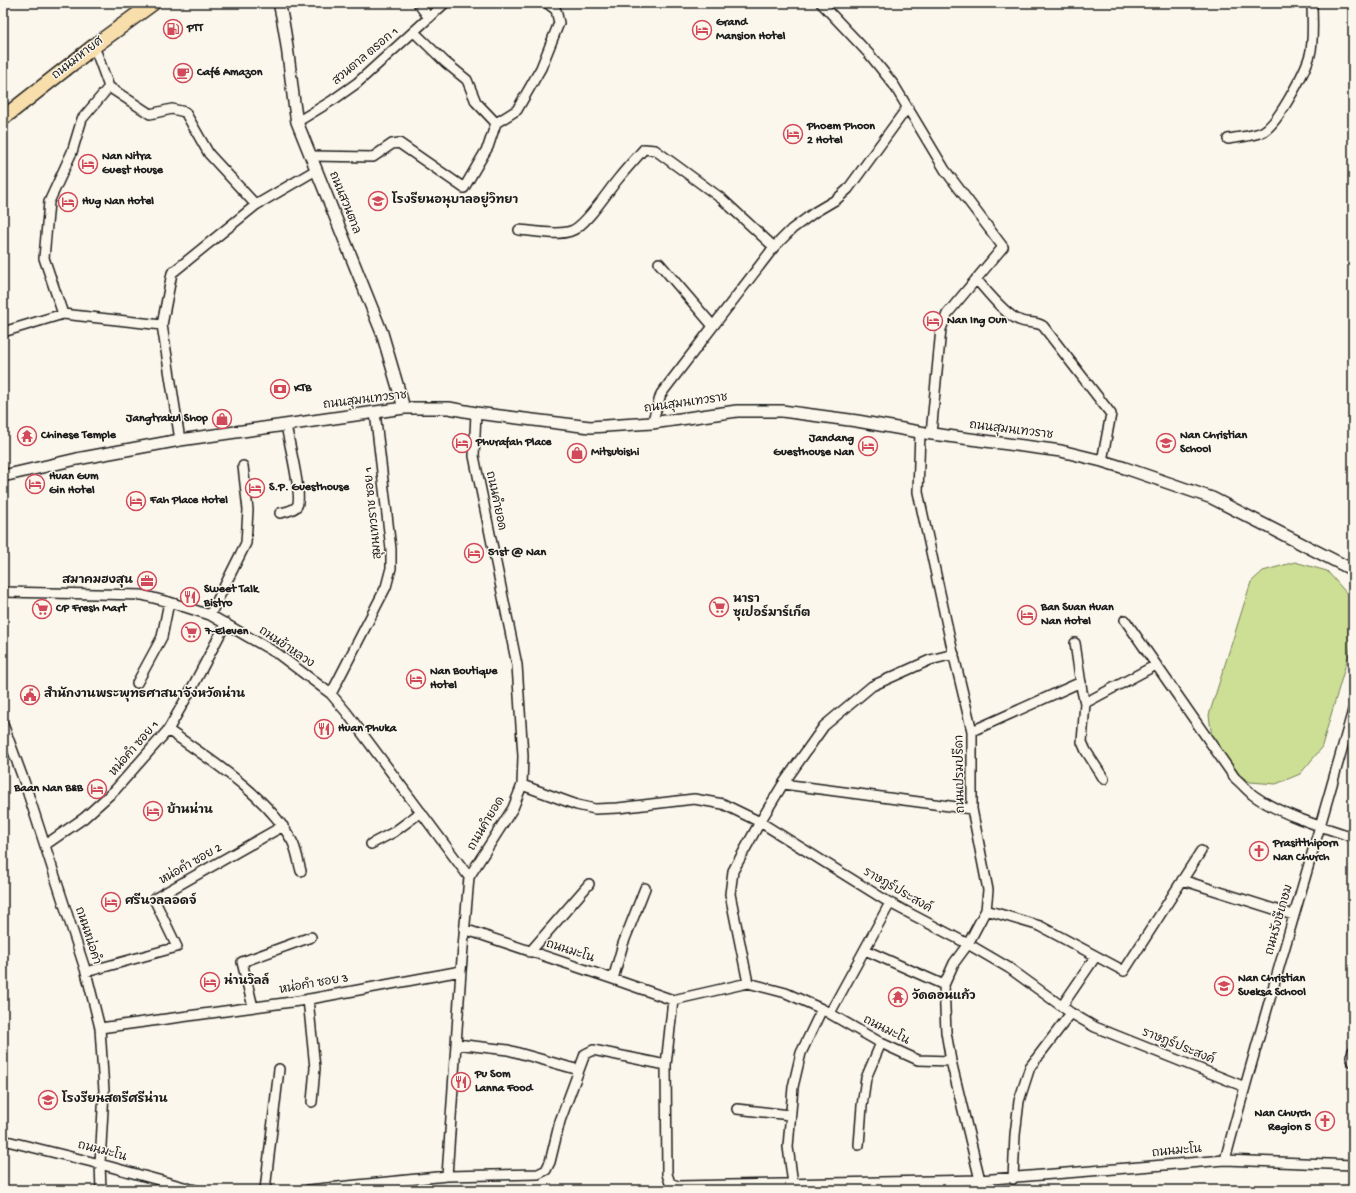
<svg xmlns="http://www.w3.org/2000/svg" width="1356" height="1193" font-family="'Gochi Hand','Playpen Sans Thai',sans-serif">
<rect width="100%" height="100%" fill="#fbf7ec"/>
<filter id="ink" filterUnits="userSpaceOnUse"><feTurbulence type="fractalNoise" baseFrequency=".025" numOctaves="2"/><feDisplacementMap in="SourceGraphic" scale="8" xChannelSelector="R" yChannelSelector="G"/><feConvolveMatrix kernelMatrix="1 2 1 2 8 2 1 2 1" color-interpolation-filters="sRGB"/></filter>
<g filter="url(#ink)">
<path fill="#cddf94" stroke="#747e58" d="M1295,562L1327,571L1349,596L1353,613V640L1321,749L1300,774L1276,784L1250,782L1230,769L1213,746L1209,715L1251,582L1263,571Z"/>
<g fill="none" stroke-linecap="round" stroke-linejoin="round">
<defs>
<path id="minor" d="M418,3L429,18
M821,3L870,55L894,85L945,170L1003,247L947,314L941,329L931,434
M414,32L445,62L467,80L476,102L496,123
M109,87L150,114L172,109L185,112L209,154L256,205
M297,122L333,100L357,83L445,3
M1228,139C1238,137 1256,136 1264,131C1278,123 1305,72 1310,55C1314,41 1312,18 1312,3
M311,156L373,157L392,144L399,143L464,188L488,147L496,123L517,110L541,68L559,23L556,10L547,3
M519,230C534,231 557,236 571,231C585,227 608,191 618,179C626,169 635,159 644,149L655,150L722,199L774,247
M659,263L713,326
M976,279C986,290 1005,315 1019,320C1027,324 1035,321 1043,326L1111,414L1102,461
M63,314L44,258L49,202L72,152L82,119L109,87L97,54L93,47
M162,325L180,440
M3,332L63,314L162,325L172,273L256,205L316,170
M652,423L661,394L774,247L792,229L815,212L837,199L848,189L907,108
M920,432L918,492L952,648L972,731V809L988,890L986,910L968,944L954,963L944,985L946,1032L951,1061L980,1180L1225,1160L1353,1165
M280,513C285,512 293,511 297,506C303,496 288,439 286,425
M3,592L142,595L169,602L210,615L278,654L331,694L347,713L469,877
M210,615L246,543L248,510L243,466
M1125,620L1235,778C1241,783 1247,790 1253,795C1279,814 1322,827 1353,837
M1075,643L1082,691L1085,703L1082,742L1086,751L1104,779
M137,683L162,637L169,602
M331,694L386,587L391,568V549L375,412
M1085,703L1156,665
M3,724L24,781L86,972L100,1028L104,1091L100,1164L101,1190
M168,730C209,759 268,796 292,841C297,850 298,861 301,871
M972,731L1081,682
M783,784L972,809
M522,785L577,805L595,809L618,808L694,799L723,804L760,822L890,903L968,944L1009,968L1071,1013L1095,1027L1245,1087
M371,844L394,832L421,812
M45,845L84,818L115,790L168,730L193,686L226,623
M1182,880L1293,915
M986,910L1040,926L1124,971L1201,851
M464,929L613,979L673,1000L748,983L786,993L822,1009L881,1043L918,1060L951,1061
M865,950L944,985
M530,952L589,884
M86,972L177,947L154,899L283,826
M613,979L623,944L645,888
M748,983L730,894L733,871L760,822L783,784L824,726L872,686L930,660L954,654
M308,999L315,1068L312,1102
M673,1000L666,1065L667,1174L670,1183L678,1186L980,1180
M1062,1006L1096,956
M253,1007L242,962L311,937
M830,1013L890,903
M100,1028L299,1001L461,971
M456,1044L508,1050L579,1070
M1353,1051L1351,1056L1353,1062
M737,1109L790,1115
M3,1140L100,1164L195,1190
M859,1145L862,1106L866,1078L881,1043
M1225,1160C1265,1010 1311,861 1353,710
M447,1176L461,971L469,877L513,808L522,785L523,756L517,665L474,456L476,413
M1013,1179L1015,1135L1019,1101L1030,1067L1071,1013
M793,1184L788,1147L793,1087L801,1053L822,1009
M265,1190L279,1069
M308,1190L447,1176L538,1174L546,1170L550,1162L560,1121L585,1054L593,1050L666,1065"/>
<path id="tertiary" d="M279,3C289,42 290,83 297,122L382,333L404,408
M3,476L77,459L180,440L404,408H449L476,413L590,427L652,423L737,411H782L857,421L925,433L1061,451L1102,461L1125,468L1212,498L1353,570"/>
<path id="primary" d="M3,118L97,44L153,3"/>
</defs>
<use href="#minor" stroke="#1c1c1c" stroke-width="12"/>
<use href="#tertiary" stroke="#1c1c1c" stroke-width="14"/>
<use href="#primary" stroke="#1c1c1c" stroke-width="17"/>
<use href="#minor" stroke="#fbf7ec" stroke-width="9"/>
<use href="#tertiary" stroke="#fbf7ec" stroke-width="11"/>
<use href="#primary" stroke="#f8deab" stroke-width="14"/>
</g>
</g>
<defs>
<symbol id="fuel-ring" viewBox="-11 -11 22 22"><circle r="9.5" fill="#fbf7ec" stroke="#d1495b" stroke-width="1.5"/><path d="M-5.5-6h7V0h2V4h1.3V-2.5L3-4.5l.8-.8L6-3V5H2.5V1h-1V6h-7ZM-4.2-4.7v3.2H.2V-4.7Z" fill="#d1495b"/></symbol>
<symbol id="hotel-ring" viewBox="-11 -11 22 22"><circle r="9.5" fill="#fbf7ec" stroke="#d1495b" stroke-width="1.5"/><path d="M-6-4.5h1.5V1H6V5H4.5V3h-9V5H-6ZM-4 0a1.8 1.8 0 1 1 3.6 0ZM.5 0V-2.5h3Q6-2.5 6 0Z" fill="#d1495b"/></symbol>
<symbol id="cafe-ring" viewBox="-11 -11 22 22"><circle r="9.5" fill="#fbf7ec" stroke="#d1495b" stroke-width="1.5"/><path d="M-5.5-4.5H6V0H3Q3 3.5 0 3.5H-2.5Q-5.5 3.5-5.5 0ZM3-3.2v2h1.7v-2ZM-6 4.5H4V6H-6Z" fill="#d1495b"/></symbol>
<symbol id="school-ring" viewBox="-11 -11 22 22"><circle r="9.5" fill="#fbf7ec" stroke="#d1495b" stroke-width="1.5"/><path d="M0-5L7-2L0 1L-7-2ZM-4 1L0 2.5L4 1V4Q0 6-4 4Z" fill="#d1495b"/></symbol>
<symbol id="bank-ring" viewBox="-11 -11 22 22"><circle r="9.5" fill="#fbf7ec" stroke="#d1495b" stroke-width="1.5"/><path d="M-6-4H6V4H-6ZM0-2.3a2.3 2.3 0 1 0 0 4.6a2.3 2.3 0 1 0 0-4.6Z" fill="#d1495b"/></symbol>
<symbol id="shop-ring" viewBox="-11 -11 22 22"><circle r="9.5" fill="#fbf7ec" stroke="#d1495b" stroke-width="1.5"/><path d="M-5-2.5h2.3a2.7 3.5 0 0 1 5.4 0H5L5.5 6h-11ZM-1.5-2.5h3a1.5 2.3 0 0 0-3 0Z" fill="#d1495b"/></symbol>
<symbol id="temple-ring" viewBox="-11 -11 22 22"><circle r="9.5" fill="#fbf7ec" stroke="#d1495b" stroke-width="1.5"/><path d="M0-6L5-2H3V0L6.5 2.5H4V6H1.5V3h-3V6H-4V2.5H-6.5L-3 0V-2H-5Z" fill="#d1495b"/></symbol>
<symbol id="office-ring" viewBox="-11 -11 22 22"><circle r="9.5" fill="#fbf7ec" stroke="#d1495b" stroke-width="1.5"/><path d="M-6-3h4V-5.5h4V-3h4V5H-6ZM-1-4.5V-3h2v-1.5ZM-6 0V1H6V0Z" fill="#d1495b"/></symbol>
<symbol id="restaurant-ring" viewBox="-11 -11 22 22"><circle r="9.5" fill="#fbf7ec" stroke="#d1495b" stroke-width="1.5"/><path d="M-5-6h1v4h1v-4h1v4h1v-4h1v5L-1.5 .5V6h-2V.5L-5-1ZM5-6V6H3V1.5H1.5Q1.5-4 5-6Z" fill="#d1495b"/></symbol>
<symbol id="supermarket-ring" viewBox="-11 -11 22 22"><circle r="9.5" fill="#fbf7ec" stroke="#d1495b" stroke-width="1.5"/><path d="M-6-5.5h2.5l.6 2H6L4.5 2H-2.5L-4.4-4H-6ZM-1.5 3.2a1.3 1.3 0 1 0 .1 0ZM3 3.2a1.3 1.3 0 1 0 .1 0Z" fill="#d1495b"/></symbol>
<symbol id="civic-ring" viewBox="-11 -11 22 22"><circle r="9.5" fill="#fbf7ec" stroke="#d1495b" stroke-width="1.5"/><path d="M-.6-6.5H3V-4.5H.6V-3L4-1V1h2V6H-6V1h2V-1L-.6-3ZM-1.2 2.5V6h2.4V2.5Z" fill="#d1495b"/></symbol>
<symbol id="church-ring" viewBox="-11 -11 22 22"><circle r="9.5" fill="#fbf7ec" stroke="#d1495b" stroke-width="1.5"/><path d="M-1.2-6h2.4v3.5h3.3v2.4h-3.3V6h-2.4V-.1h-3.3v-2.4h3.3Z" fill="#d1495b"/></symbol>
</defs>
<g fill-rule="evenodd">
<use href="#fuel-ring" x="162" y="18" width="22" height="22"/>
<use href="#hotel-ring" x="691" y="19" width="22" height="22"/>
<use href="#cafe-ring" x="172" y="62" width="22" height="22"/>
<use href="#hotel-ring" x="782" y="123" width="22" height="22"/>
<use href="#hotel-ring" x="77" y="153" width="22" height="22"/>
<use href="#school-ring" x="367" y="190" width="22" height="22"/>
<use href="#hotel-ring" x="57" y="191" width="22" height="22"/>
<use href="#hotel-ring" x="922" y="310" width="22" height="22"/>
<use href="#bank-ring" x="269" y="378" width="22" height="22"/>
<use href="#shop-ring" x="211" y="408" width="22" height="22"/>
<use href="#temple-ring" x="16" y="425" width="22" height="22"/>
<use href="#hotel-ring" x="451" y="432" width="22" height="22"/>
<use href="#school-ring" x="1155" y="432" width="22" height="22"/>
<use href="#hotel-ring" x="857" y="435" width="22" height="22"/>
<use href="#shop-ring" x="566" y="442" width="22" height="22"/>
<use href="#hotel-ring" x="24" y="473" width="22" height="22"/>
<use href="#hotel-ring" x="244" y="477" width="22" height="22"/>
<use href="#hotel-ring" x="125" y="490" width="22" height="22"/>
<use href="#hotel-ring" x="463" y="542" width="22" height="22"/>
<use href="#office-ring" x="136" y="570" width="22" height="22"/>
<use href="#restaurant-ring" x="179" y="586" width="22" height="22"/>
<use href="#supermarket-ring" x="708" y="596" width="22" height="22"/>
<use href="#supermarket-ring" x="31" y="598" width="22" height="22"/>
<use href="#hotel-ring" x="1016" y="604" width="22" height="22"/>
<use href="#supermarket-ring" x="180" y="621" width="22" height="22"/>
<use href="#hotel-ring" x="405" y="668" width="22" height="22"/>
<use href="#civic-ring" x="19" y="684" width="22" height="22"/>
<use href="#restaurant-ring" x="313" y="718" width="22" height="22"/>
<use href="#hotel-ring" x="86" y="778" width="22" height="22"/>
<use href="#hotel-ring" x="142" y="800" width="22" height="22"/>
<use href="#church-ring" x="1248" y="840" width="22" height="22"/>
<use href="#hotel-ring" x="100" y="891" width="22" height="22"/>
<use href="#hotel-ring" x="199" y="971" width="22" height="22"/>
<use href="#school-ring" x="1213" y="975" width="22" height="22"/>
<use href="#temple-ring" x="887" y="986" width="22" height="22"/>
<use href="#restaurant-ring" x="450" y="1071" width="22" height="22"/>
<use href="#school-ring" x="37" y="1089" width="22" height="22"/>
<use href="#church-ring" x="1314" y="1110" width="22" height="22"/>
</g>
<g text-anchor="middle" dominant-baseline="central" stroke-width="3" stroke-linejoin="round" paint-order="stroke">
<g font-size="12" font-weight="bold" fill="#1c1c1c" stroke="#fbf7ec" text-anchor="start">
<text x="716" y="23">Grand<tspan x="716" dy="14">Mansion Hotel</tspan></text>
<text x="187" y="29">PTT</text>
<text x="197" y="73">Café Amazon</text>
<text x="807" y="127">Phoem Phoon<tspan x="807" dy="14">2 Hotel</tspan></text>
<text x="102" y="157">Nan Nitra<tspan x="102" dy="14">Guest House</tspan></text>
<text x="392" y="201">โรงรียนอนุบาลอยู่วิทยา</text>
<text x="82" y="202">Hug Nan Hotel</text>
<text x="947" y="321">Nan Ing Oun</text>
<text x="294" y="389">KTB</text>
<text x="208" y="419" text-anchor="end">Jangtrakul Shop</text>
<text x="41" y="436">Chinese Temple</text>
<text x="1180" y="436">Nan Christian<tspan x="1180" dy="14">School</tspan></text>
<text x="854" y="439" text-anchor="end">Jandang<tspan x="854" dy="14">Guesthouse Nan</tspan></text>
<text x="476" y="443">Phurafah Place</text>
<text x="591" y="453">Mitsubishi</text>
<text x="49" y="477">Huan Gum<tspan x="49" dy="14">Gin Hotel</tspan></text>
<text x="269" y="488">S.P. Guesthouse</text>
<text x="150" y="501">Fah Place Hotel</text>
<text x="488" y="553">51st @ Nan</text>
<text x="133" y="581" text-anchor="end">สมาคมฮงสุน</text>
<text x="204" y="590">Sweet Talk<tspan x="204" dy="14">Bistro</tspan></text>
<text x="733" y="600">นารา<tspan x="733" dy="14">ซุเปอร์มาร์เก็ต</tspan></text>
<text x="1041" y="608">Ban Suan Huan<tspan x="1041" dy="14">Nan Hotel</tspan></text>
<text x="56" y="609">CP Fresh Mart</text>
<text x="205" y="632">7-Eleven</text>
<text x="430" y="672">Nan Boutique<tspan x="430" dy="14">Hotel</tspan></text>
<text x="44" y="695">สำนักงานพระพุทธศาสนาจังหวัดน่าน</text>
<text x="338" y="729">Huan Phuka</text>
<text x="83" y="789" text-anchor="end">Baan Nan B&amp;B</text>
<text x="167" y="811">บ้านน่าน</text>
<text x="1273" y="844">Prasitthiporn<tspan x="1273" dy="14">Nan Church</tspan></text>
<text x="125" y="902">ศรีนวลลอดจ์</text>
<text x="1238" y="979">Nan Christian<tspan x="1238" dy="14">Sueksa School</tspan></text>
<text x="224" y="982">น่านวิลล์</text>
<text x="912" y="997">วัดดอนแก้ว</text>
<text x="475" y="1075">Pu Som<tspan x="475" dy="14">Lanna Food</tspan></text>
<text x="62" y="1100">โรงรียนสตรีศรีน่าน</text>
<text x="1311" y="1114" text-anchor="end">Nan Church<tspan x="1311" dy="14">Region 5</tspan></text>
</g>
<g font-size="12" fill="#1c1c1c" stroke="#fbf7ec">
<text transform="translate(366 57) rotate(-40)">สวนตาล ตรอก 1</text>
<text transform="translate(78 59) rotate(-38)">ถนนมหายศ</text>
<text transform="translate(344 203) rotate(68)">ถนนสวนตาล</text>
<text transform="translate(365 401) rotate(-7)">ถนนสุมนเทวราช</text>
<text transform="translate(686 404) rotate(-8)">ถนนสุมนเทวราช</text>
<text transform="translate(1011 431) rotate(7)">ถนนสุมนเทวราช</text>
<text transform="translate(495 501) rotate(78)">ถนนคำยอด</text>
<text transform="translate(374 513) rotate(-96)">สุมนเทวราช ซอย 1</text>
<text transform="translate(286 648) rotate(34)">ถนนข้าหลวง</text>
<text transform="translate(135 749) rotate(-49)">หน่อคำ ซอย 1</text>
<text transform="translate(961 774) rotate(-91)">ถนนเปรมปรีดา</text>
<text transform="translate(487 824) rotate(-59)">ถนนคำยอด</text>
<text transform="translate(191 865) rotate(-30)">หน่อคำ ซอย 2</text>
<text transform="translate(897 891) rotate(30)">ราษฎร์ประสงค์</text>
<text transform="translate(1280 920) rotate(-74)">ถนนรังษีเกษม</text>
<text transform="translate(87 936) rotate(72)">ถนนหน่อคำ</text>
<text transform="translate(570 952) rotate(18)">ถนนมะโน</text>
<text transform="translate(314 985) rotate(-10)">หน่อคำ ซอย 3</text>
<text transform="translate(886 1031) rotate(27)">ถนนมะโน</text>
<text transform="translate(1178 1047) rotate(22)">ราษฎร์ประสงค์</text>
<text transform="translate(102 1152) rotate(15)">ถนนมะโน</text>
<text transform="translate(1177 1152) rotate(-5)">ถนนมะโน</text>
</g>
</g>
<rect width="1356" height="1193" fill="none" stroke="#fbf7ec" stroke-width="16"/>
<rect x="8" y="8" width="1340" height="1177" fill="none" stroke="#1c1c1c" stroke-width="1.5" filter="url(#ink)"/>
</svg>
